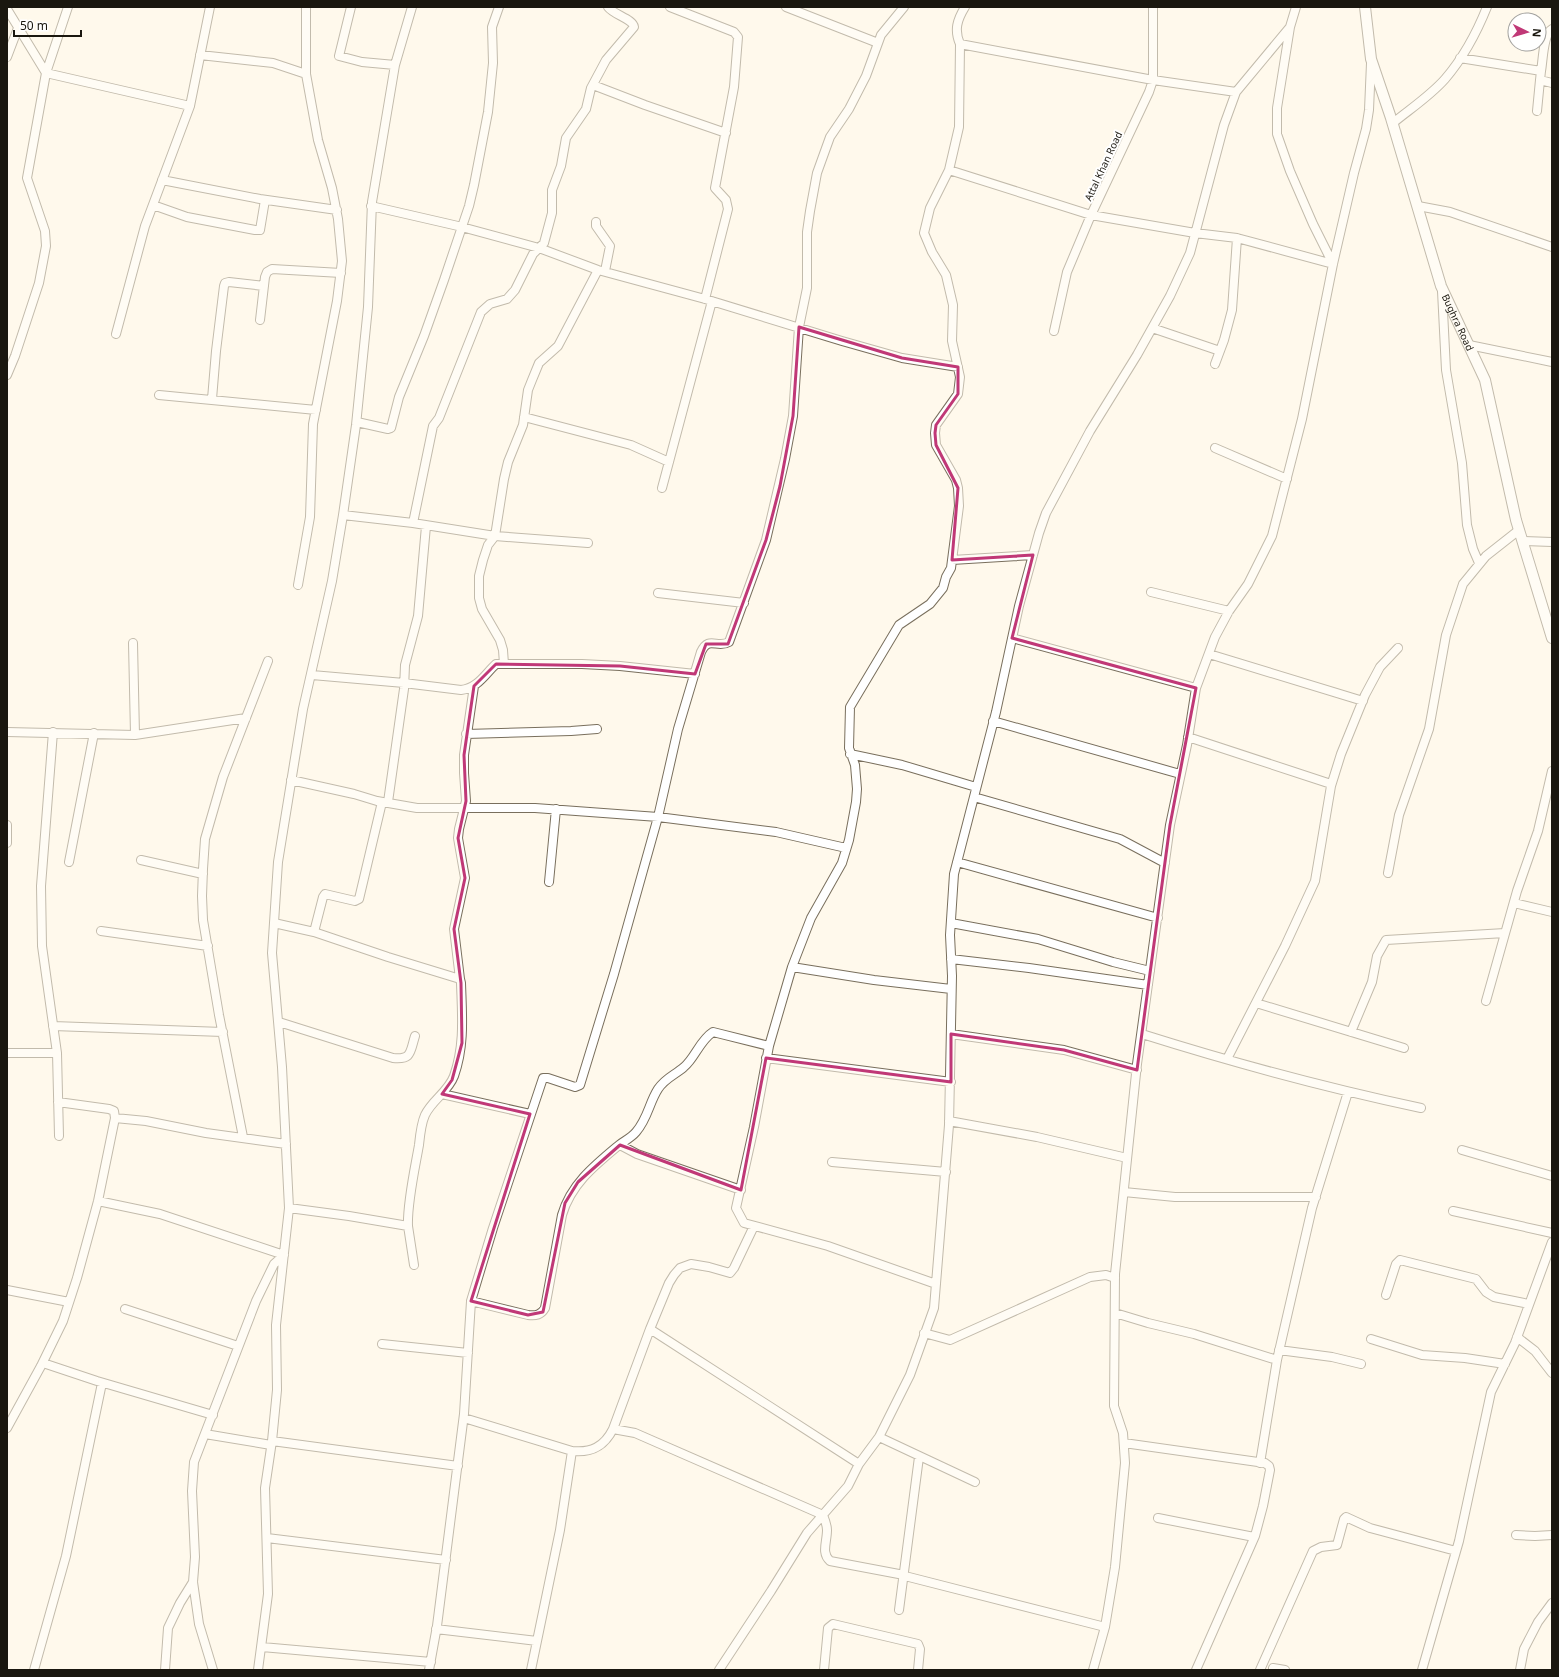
<svg xmlns="http://www.w3.org/2000/svg" width="1559" height="1677" font-family="'Noto Sans',sans-serif">
<rect width="100%" height="100%" fill="#fff9ec"/>
<g fill="none" stroke-linecap="round" stroke-linejoin="round">
<defs>
<path id="minor" d="M351,7L339,56L362,62L395,65
M670,7L734,32L738,37L734,87L715,188L726,200L728,209L705,299
M786,7L878,43
M1296,7L1290,27L1277,108V134L1290,171L1313,224L1333,264
M7,9L46,73L190,106
M960,44L1153,80L1236,92
M200,55L273,63L306,74
M7,57L18,28
M1460,58L1541,71L1540,80L1552,83
M1541,71C1543,61 1543,34 1552,29
M593,85L645,105L726,133
M1537,111L1540,80
M1393,123C1410,109 1430,96 1445,79C1463,58 1477,32 1487,7
M949,170L1091,215L1195,233L1237,238L1333,264
M162,180L260,199L337,210
M153,205L187,217L255,230H260L265,200
M371,206L458,226L539,248L598,270L705,299L842,341L902,358L958,367
M1418,206L1450,212L1552,247
M596,222V226L610,246L605,271
M1442,291L1446,370L1462,463L1467,525L1473,549L1479,563
M260,320L265,277L267,272L272,269L341,273
M1152,328L1220,351
M1054,331L1067,272L1091,215L1149,92L1153,80V7
M116,334L145,226L190,106L210,7
M1469,345L1552,362
M1215,364L1224,340L1232,310L1237,238
M7,375L15,356L39,283L46,246L45,231L27,178L46,73L68,7
M159,395L316,410
M212,399L216,351L224,286L225,283L229,282L264,286
M524,417L631,445L669,462
M357,422L388,429L391,428L399,397L424,336L444,280L469,206L474,185L488,112L493,63L492,27L499,7
M1215,448L1287,479
M662,488L712,301
M343,515L413,523L495,536L588,543
M413,523L433,426L439,418L481,312L490,304L507,299L515,290L533,254L544,243L552,213V190L561,166L566,138L586,109L591,88L606,60L634,27C633,19 614,15 608,7
M1522,541L1552,542
M952,560L1033,555
M298,585L310,517L313,424L337,301L342,261L338,219L332,188L318,140L306,74V7
M1151,592L1229,611
M658,593L744,603
M1012,638L1196,688
M133,643L135,735
M1209,654L1363,701
M504,664L503,650L500,640L482,609L479,598V576L483,560L488,545L495,536L504,479L508,462L523,425L528,390L532,380L539,363L558,346L598,270
M312,675L404,683L461,690C478,688 485,674 496,664H582L620,666L695,674
M993,721L1180,774
M7,732L135,735L246,718
M53,732L41,886L42,946L57,1053L59,1136
M466,734L571,731L597,729
M1188,737L1331,784
M850,754L902,765L976,787
M291,780L354,794L377,801L417,808H535L658,817L776,832L846,848
M974,797L1120,839L1165,863
M388,802L404,689L405,665L418,616L426,526
M7,825V843
M141,860L203,874
M69,862L94,733
M957,862L1158,918
M1388,873L1399,815L1429,729L1446,635L1463,584L1486,556L1519,530
M549,882L556,809
M1514,903L1552,912
M274,923L314,932L388,957L460,979L461,983C462,1015 465,1045 454,1076C448,1092 432,1100 425,1115C421,1124 420,1135 419,1145C415,1168 407,1203 408,1226L349,1216L289,1208
M951,923L1038,939L1113,962L1150,971
M101,931L208,946
M314,932L323,897L325,894L355,901L359,899L382,802
M951,959L1029,968L1148,985
M792,967L874,980L951,989
M460,979L454,929L465,878L458,838L459,829L466,801L464,773V755L474,686
M1486,1001L1517,891L1538,831L1552,771
M1256,1003L1404,1048
M279,1022L393,1058C412,1060 410,1052 415,1036
M53,1026L223,1032
M1351,1032L1372,982L1377,956L1386,940L1505,933
M951,1034L1064,1050L1137,1070
M1142,1034C1234,1063 1327,1088 1421,1108
M7,1053H57
M766,1058L951,1082
M1227,1059L1285,946L1315,881L1331,786L1341,754L1365,695L1380,667L1398,648
M442,1094L530,1114
M115,1118L146,1121L206,1133L286,1144
M949,1121L1037,1137L1127,1158
M243,1137L219,1015L203,920L202,896L203,869L205,839L223,777L268,661
M620,1145L637,1154L741,1190
M1462,1150L1552,1176
M832,1162L946,1172
M1124,1192L1175,1197H1316
M98,1201L160,1214L284,1255
M1453,1211L1552,1233
M408,1226L414,1265
M936,1284L828,1246L744,1223L736,1208L754,1127L769,1046L792,967L811,918L842,863L849,840L856,802L857,789L855,765L849,748L850,707L899,625L930,604L943,588L946,577L951,568L959,506L958,488L956,480L936,445L935,433L936,425L958,394L960,377L952,341L953,305L946,275L932,252L924,233L930,208L949,170L959,127L960,44C954,30 957,20 965,7
M7,1290L69,1302
M1386,1295L1396,1264L1400,1260L1476,1279L1486,1292L1494,1297L1529,1304
M471,1301L528,1315C536,1316 541,1315 545,1308L562,1215C571,1184 595,1165 619,1145C624,1141 631,1138 636,1132C648,1118 649,1103 658,1089C665,1078 675,1075 684,1067C695,1058 700,1040 713,1032L769,1046
M125,1309L238,1346
M1115,1313L1148,1323L1194,1334L1277,1360
M650,1329L859,1464
M924,1333L950,1340L1090,1277L1106,1275L1115,1278
M1517,1337L1535,1351L1552,1373
M1371,1339L1422,1355L1465,1358L1505,1364
M382,1344L468,1353
M1279,1350L1332,1357L1361,1364
M43,1363L97,1381L213,1415
M464,1418L572,1451C591,1453 604,1447 613,1429L635,1433L823,1515C825,1520 827,1525 827,1530C827,1542 821,1553 830,1561L904,1575
M7,1428L41,1366L63,1321L77,1278L98,1201L115,1118L114,1111L109,1109L58,1102
M613,1429L650,1329L669,1283L674,1275L680,1268L691,1264L709,1267L730,1273L734,1268L754,1226
M205,1434L271,1445
M879,1437L975,1482
M272,1441L458,1466
M1124,1443L1265,1463L1269,1466L1270,1470L1263,1506L1255,1536L1196,1670
M1260,1463L1277,1360L1312,1208L1348,1092
M1158,1518L1254,1537
M1516,1535L1535,1536L1552,1535
M267,1538L446,1560
M905,1576L1105,1627
M899,1610L919,1457
M436,1629L537,1641
M262,1647L431,1662
M1273,1668L1285,1670
M34,1670L66,1556L102,1383
M165,1670L168,1628L180,1603L193,1582
M213,1670L199,1624L193,1582L195,1557L192,1491L194,1462L256,1301L274,1264L284,1255
M258,1670L268,1594L265,1488L272,1441L277,1390L276,1325L289,1208L282,1067L272,953L278,862L303,709L332,581L343,515L356,425L368,307L372,202L395,65L412,7
M429,1670L437,1626L464,1414L471,1301L493,1228L543,1078H548L575,1087L580,1085L614,974L658,817L678,729L701,652C709,635 717,649 729,642L766,540L785,459L793,416L799,327L807,288V232L810,211L817,173L830,137L849,109L866,76L881,35L904,7
M531,1670L560,1530L572,1451
M719,1670L771,1591L807,1533L848,1486L859,1464L879,1437L910,1375L934,1308L949,1125L952,976L950,935L954,874L996,712L1019,606L1039,533L1046,513L1090,431L1137,355L1170,296L1190,253L1224,125L1236,92L1290,27
M824,1670L828,1628L833,1624L918,1644L920,1649L918,1670
M1093,1670L1105,1627L1115,1567L1125,1463L1123,1433L1114,1406L1115,1274L1137,1064L1170,825L1187,745L1196,688L1215,637L1229,611L1248,584L1272,536L1302,419L1333,264L1354,173L1366,129L1369,110L1371,63
M1260,1670L1313,1551L1321,1547L1337,1545L1344,1519L1346,1517L1370,1528L1456,1551
M1422,1670L1459,1541L1491,1392L1515,1343L1552,1242
M1520,1670L1524,1649L1538,1622L1552,1603"/>
<g id="tertiary">
<path id="s1" d="M1365,7L1371,59L1391,118L1441,286L1485,380L1516,520L1552,638"/>
</g>
</defs>
<use href="#minor" stroke="#796f5d" stroke-width="10"/>
<use href="#tertiary" stroke="#796f5d" stroke-width="12"/>
<use href="#minor" stroke="#fff" stroke-width="8"/>
<use href="#tertiary" stroke="#fff" stroke-width="10"/>
</g>
<path d="M0 0H1559V1677H0ZM799,327L902,358L958,367V394L936,425L935,433L936,445L958,488L952,560L1033,555L1012,638L1196,688L1170,825L1137,1070L1064,1050L951,1034V1082L766,1058L741,1190L620,1145L578,1182L565,1203L543,1312L528,1315L471,1301L530,1114L442,1094L452,1080L462,1043L461,983L454,929L465,878L458,838L466,801L464,755L474,686L496,664L620,666L695,674L706,644H728L766,540L780,486L793,416Z" fill="#fff9ec" fill-opacity=".55" fill-rule="evenodd"/>
<path fill="none" stroke="#c03877" stroke-width="3" stroke-linejoin="round" d="M799,327L902,358L958,367V394L936,425L935,433L936,445L958,488L952,560L1033,555L1012,638L1196,688L1170,825L1137,1070L1064,1050L951,1034V1082L766,1058L741,1190L620,1145L578,1182L565,1203L543,1312L528,1315L471,1301L530,1114L442,1094L452,1080L462,1043L461,983L454,929L465,878L458,838L466,801L464,755L474,686L496,664L620,666L695,674L706,644H728L766,540L780,486L793,416Z"/>
<g text-anchor="middle" dominant-baseline="central" stroke-width="4" stroke-linejoin="round" paint-order="stroke">
<g font-size="10" fill="#1a170f" stroke="#fff">
<text transform="translate(1103 166) rotate(-65)">Attal Khan Road</text>
<text stroke="none"><textPath href="#s1" startOffset="330">Bughra Road</textPath></text>
</g>
</g>
<rect width="1559" height="1677" fill="none" stroke="#1a170f" stroke-width="16"/>
<g transform="translate(1527 32) rotate(95)"><circle r="19" fill="#ffffff" stroke="#a3a29f"/>
<path d="M0-3L7 15L0 10L-7 15Z" fill="#c03877"/>
<text y="-6" font-size="11" font-weight="bold" text-anchor="middle" fill="#1a170f">N</text>
</g>
<path d="M14 30v6h67v-6" fill="none" stroke="#1a170f" stroke-width="2"/>
<text x="20" y="30" font-size="12" fill="#1a170f" stroke="#ffffff" stroke-width="3" paint-order="stroke">50 m</text>
</svg>
